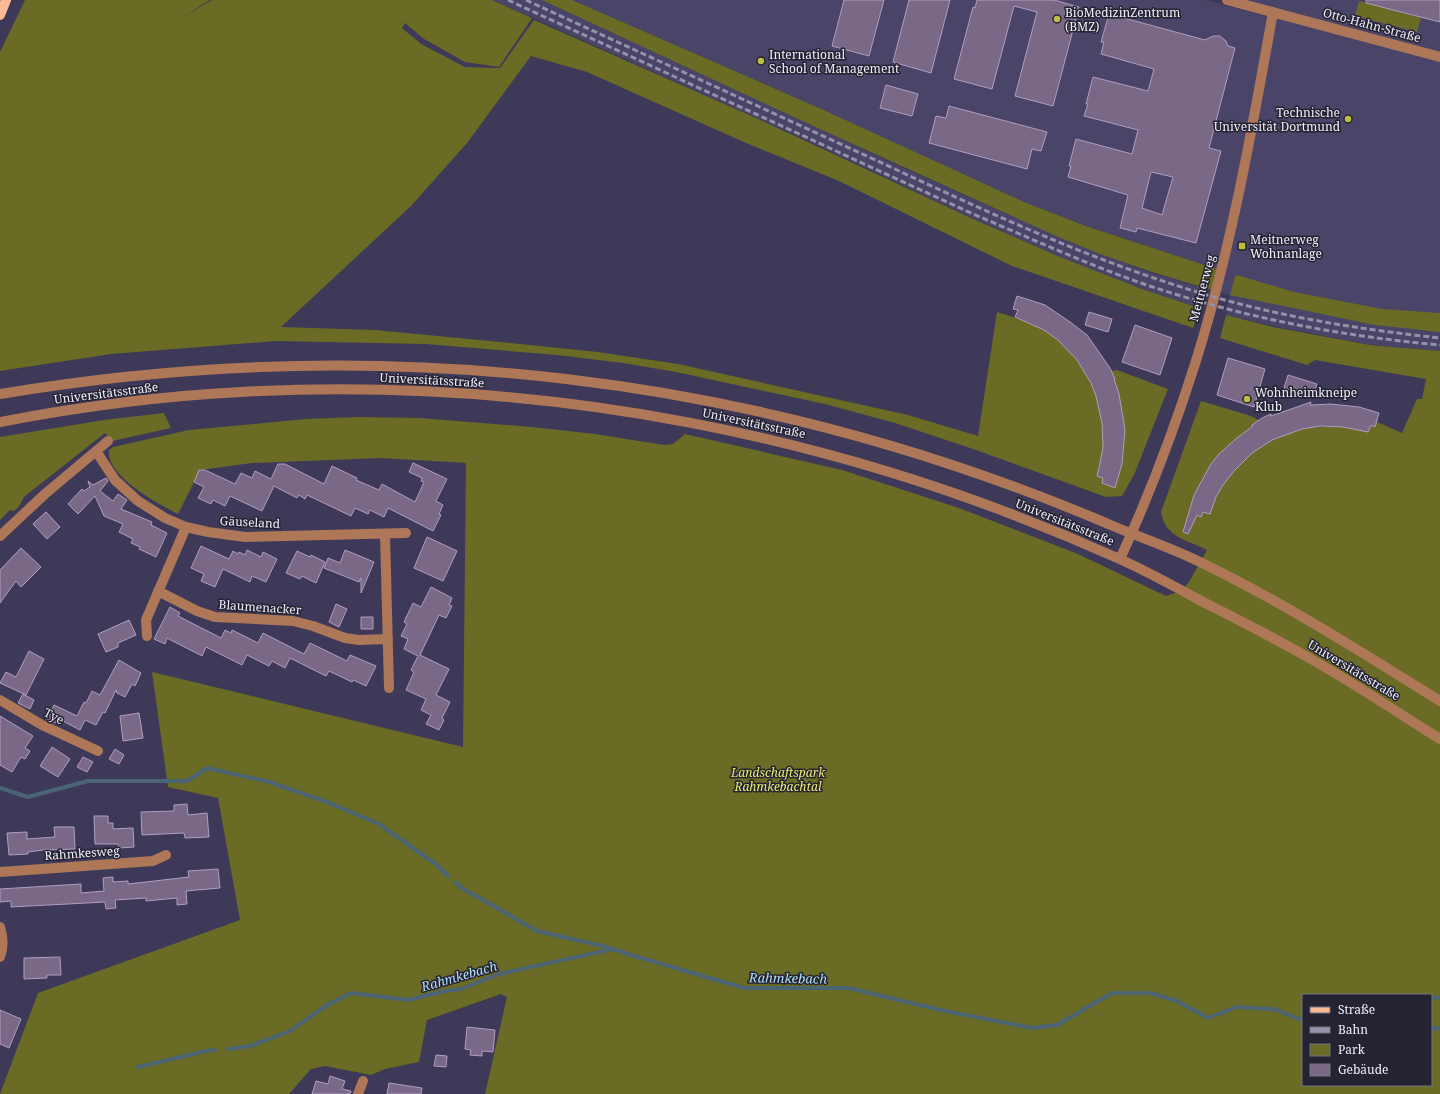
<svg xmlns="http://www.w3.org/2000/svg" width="1440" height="1094" font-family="'Noto Serif',serif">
<rect width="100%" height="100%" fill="#3e3958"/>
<path fill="#494468" d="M493,0H542L888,161L1063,239L1151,273L1203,288L1199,308L1143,289L1072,262L966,215L793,134Z
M572,0H1205L1269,17L1241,171L1217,269L1085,225L1022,202L799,99Z
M1239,0H1440V351L1367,344L1278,327L1226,315L1230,295L1218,291L1276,10Z"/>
<path fill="#6a6b24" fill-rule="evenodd" d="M25,0H210L181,18L212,0H492L532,18L499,67L465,62L424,39L405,23L402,28L421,44L465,67L500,68L534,20L756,118L971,218L1060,257L1142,289L1199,308L1193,328L1012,266L839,181L746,143L587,72L531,56L467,143L411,206L281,327L375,330L490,341L598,352L678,364L908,415L978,436L997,312L1028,322L1044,330L1111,371L1117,370L1168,389L1134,475L1122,496L1106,497L976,450L895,423L825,404L676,372L623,363L557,355L426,344L276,341L111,354L0,371V52Z
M542,0H572L817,107L1024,202L1086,226L1217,269L1212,290L1152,272L1100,254L1056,236L811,125Z
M1359,1L1421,18L1417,32L1355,16Z
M1237,275L1294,292L1341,301L1382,309L1440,313V332L1375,325L1230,295L1235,276Z
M1226,315L1273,327L1370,345L1440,351V1094H485L507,997L501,994L427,1020L419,1062L385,1069L371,1075L325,1066L311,1069L289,1094H0L38,993L240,920L218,798L168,787L152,672L463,747L466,463L381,458L252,463L200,470L178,514C159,504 105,476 109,450L113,447L189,430L306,419L359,417L419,418L532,427L595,434L664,445L673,444L685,434L842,470L959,508L1078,554L1166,596L1181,591L1189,582L1207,550C1188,540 1165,538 1161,512L1201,401L1248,415L1259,420L1274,439L1302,429L1311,427L1371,425L1375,426L1377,422L1402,433L1417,399H1422L1426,379L1315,360L1307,365L1220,338ZM1303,995H1431V1085H1303Z
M164,413L171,428L112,441L105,433L25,496C21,501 20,507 14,511L10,510L0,520V437L104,420Z"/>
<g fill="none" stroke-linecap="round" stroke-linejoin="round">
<path stroke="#4c6574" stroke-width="4" d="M0,788L28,797L88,781H187L207,768L269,782L327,802L379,824L437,865L448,876
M455,882L462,888L537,931L611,948
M1431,999L1440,997
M1431,1028L1440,1029
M228,1049L250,1046L290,1031L327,1005L351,993L408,1000L445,991L461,989L499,974L613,949L631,955L744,988H848L945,1011L1032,1028L1057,1025L1112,993H1151L1177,1001L1208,1018L1236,1007L1274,1009L1299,1019H1303
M138,1067L206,1051L215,1050"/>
</g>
<path fill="#7a6887" stroke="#b19ec0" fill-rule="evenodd" d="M844,0H884L869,56L832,46Z
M909,0H950L931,73L893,62Z
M977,0H1054L1079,7L1053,106L1015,96L1037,12L1014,6L992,89L954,79L973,7L975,8Z
M1366,0H1440V22L1366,3Z
M1109,14L1205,40L1213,36H1220L1226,41L1228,46L1235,48L1209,148L1221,151L1196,243L1137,228L1136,232L1120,228L1128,195L1068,177L1071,166H1069L1076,139L1132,154L1138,130L1084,116L1088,104H1086L1093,77L1148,91L1154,69L1101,54L1104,42H1101ZM1151,172L1173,177L1162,215L1142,208Z
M886,85L918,94L912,116L880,108Z
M949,106L1047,132L1041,151L1032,149L1027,169L929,143L936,116L946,118Z
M1017,296L1045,305L1070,322L1087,335L1110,368L1115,379H1114L1119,394L1125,430L1122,464L1115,488L1102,483L1103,478L1097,476L1100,463L1103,447L1102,423L1096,396L1091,383L1077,360L1058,340L1044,330L1015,317L1018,310L1013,309Z
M1089,312L1112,319L1108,332L1085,325Z
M1135,325L1172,338L1160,375L1122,362Z
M1228,358L1265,369L1254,407L1217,395Z
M1288,375L1317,384L1313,397L1284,388Z
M1311,402L1310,405L1331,404L1359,407L1379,413L1375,427L1371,425L1368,432L1343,427L1320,426L1302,429L1272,440L1252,453L1234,471L1223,485L1216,497L1210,514L1203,512L1201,517L1197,515L1188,534L1183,532L1194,495L1211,464L1219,454L1237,438L1253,426L1252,425L1262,418L1271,414V416Z
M413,463L447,479L436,501L443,505L439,514L441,515L433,531L388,508L384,517L370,510L368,514L355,508L351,516L307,495L305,499L299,495L297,498L274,486L262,511L230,496L225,506L213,500L211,504L198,498L204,487L194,482L199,470H205L235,484L241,473L252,478L255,471L271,479L278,464H285L324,484L332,466L357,478L356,480L379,490L382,484L415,502L424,482L421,481L422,478L409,472Z
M106,478L108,481L100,491L113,501L118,494L127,500L121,509L152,522L151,525L167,533L156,557L139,549L140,547L131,543L133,539L119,532L123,524L104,516L95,496L78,514L68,504L82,489L84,491L90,487L88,481L93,485Z
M46,512L60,527L47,539L33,524Z
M427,537L457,551L443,581L414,568Z
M201,546L229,559L233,551L238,554L239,552L245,555L247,550L261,557L263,552L277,559L266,582L252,576L250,582L223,569L215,587L201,581L204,574L191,568Z
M21,548L41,567L21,587L16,581L0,603V570Z
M345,550L374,562L361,593V578L359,582L324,568L328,558L340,563Z
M297,551L310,557L311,555L325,562L316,583L302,576L300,579L286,573Z
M431,587L452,598L449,605L452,606L446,618L439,615L420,655L449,669L436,695L450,702L442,718L444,720L439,730L426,724L431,715L421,710L426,699L406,690L414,672L411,670L418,656L404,649L408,639L401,636L407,624L404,622L413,603L421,607Z
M336,604L347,609L339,627L329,622Z
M170,607L180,613L178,616L221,638L225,630L231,633L232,630L258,643L263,633L304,654L310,643L347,661L350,655L376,666L366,686L353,680L352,682L329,671L326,676L290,658L285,668L272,661L269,666L247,655L242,665L206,647L202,656L167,638L165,644L154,639Z
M361,617H373V629H361Z
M129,620L136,635L118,643V647L106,652L98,634Z
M29,651L44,659L26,695L0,683L6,672L16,677Z
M119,660L141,673L135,686L132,684L125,697L117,693L116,690L105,713L103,712L96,725L85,720L80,730L59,719L56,723L47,719L54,705L77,716L84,702L86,703L92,691L100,695Z
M23,694L34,700L30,709L18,703Z
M139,713L143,738L123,741L120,716Z
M0,716L33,736L25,748L30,751L25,759L21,757L12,772L0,765Z
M52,747L70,759L58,777L40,766Z
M115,749L124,755L119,764L109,759Z
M83,757L93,762L87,772L77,767Z
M187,804L188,815L207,813L209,837L185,838L184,833L142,835L141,812L174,811V805Z
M94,816H108V823H113V829L133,828L134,847L119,848L118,844H95Z
M54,827H74L75,849L43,850L28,852V854L9,855L7,833L27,832V839L55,837Z
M218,869L220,888L186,891L187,904L177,905V898L146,901V898L115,900L116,908L106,909L105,902L11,907V901L0,902V889L81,884V893L104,891L103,878L113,877V882L128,881V884L189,877L188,871Z
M60,957L61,975H47V978L24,979V958Z
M0,1010L21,1019L9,1048L0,1044Z
M467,1027L495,1030L493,1052L482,1051V1056L470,1055L471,1050L465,1049Z
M436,1055L447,1056L446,1067L434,1066Z
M330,1076L345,1081L342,1089L351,1091L350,1094H312L316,1081L328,1084Z
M389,1083L422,1088L421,1094H387Z"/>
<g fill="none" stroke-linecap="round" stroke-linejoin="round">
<path stroke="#ad7758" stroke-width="10" d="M1227,0L1440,57
M0,394C380,330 759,374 1113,526C1144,539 1175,549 1204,564C1286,604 1363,653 1440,701
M0,422C78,407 162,396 241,392C542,376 841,434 1115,557C1145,570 1174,586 1203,602C1239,620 1276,639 1311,659C1355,684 1397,712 1440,739
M96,451L115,480L138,501L165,518L186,527L208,532L245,537L406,533
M385,534L389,688
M0,536L45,494L108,441
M1120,559C1149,496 1174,430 1195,364C1231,250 1252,130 1273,12
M158,591L197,611L215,617L293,621L313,626L345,638L359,640L388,639
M147,636L146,620L186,527
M0,700L42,725L98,751
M0,872L153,861L166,855
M0,927C3,937 4,947 0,957
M358,1094L363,1081"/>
<path stroke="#fdba95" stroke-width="10" d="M0,15L6,0"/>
<path stroke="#9491a8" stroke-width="3" stroke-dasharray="6 3" stroke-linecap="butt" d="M508,0L973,214C1030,238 1086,264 1144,284C1240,317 1340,336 1440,345
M526,0C641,53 756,105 871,158C977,207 1082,257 1194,291C1274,316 1357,329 1440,338"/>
</g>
<g fill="#bdbf43" stroke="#252331" stroke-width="1.5">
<circle cx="1057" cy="19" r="4"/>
<circle cx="761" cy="61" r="4"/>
<circle cx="1348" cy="119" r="4"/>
<rect x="1238" y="242" width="8" height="8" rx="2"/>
<circle cx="1247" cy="399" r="4"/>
</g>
<g text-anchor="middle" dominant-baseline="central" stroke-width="3" stroke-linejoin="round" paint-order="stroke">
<g font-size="12" fill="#f0effe" stroke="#252331" text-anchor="start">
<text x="1065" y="12">BioMedizinZentrum<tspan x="1065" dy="14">(BMZ)</tspan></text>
<text x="769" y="54">International<tspan x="769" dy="14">School of Management</tspan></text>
<text x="1340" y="112" text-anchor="end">Technische<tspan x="1340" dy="14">Universität Dortmund</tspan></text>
<text x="1250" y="239">Meitnerweg<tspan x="1250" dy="14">Wohnanlage</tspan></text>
<text x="1255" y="392">Wohnheimkneipe<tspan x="1255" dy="14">Klub</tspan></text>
</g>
<g font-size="12" fill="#f0effe" stroke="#252331">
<text transform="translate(1372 25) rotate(15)">Otto-Hahn-Straße</text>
<text transform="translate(1202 288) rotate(-75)">Meitnerweg</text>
<text transform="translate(432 380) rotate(3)">Universitätsstraße</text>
<text transform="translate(106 393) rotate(-7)">Universitätsstraße</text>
<text transform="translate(754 423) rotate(12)">Universitätsstraße</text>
<text transform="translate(250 522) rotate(3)">Gäuseland</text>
<text transform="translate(1065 522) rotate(22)">Universitätsstraße</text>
<text transform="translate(260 607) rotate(4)">Blaumenacker</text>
<text transform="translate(1354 670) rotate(31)">Universitätsstraße</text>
<text transform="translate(54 716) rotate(27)">Tye</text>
<text transform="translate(82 853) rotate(-4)">Rahmkesweg</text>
</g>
<g font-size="12" font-style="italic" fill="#eaed6e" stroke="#252331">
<text x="778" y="772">Landschaftspark<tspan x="778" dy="14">Rahmkebachtal</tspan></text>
</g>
<g font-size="13" font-style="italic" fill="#afdff7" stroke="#252331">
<text transform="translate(459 976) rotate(-16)">Rahmkebach</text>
<text transform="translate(788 978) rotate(1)">Rahmkebach</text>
</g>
</g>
<rect x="1302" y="994" width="130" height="92" fill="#252331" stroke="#767583"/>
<rect x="1310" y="1007" width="20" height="6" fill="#fdba95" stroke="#767583"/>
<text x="1338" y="1014" font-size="12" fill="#f0effe">Straße</text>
<rect x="1310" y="1027" width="20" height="6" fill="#9491a8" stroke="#767583"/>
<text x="1338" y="1034" font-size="12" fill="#f0effe">Bahn</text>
<rect x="1310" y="1044" width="20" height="12" fill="#6a6b24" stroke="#767583"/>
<text x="1338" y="1054" font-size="12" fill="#f0effe">Park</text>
<rect x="1310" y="1064" width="20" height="12" fill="#7a6887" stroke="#767583"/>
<text x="1338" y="1074" font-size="12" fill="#f0effe">Gebäude</text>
</svg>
